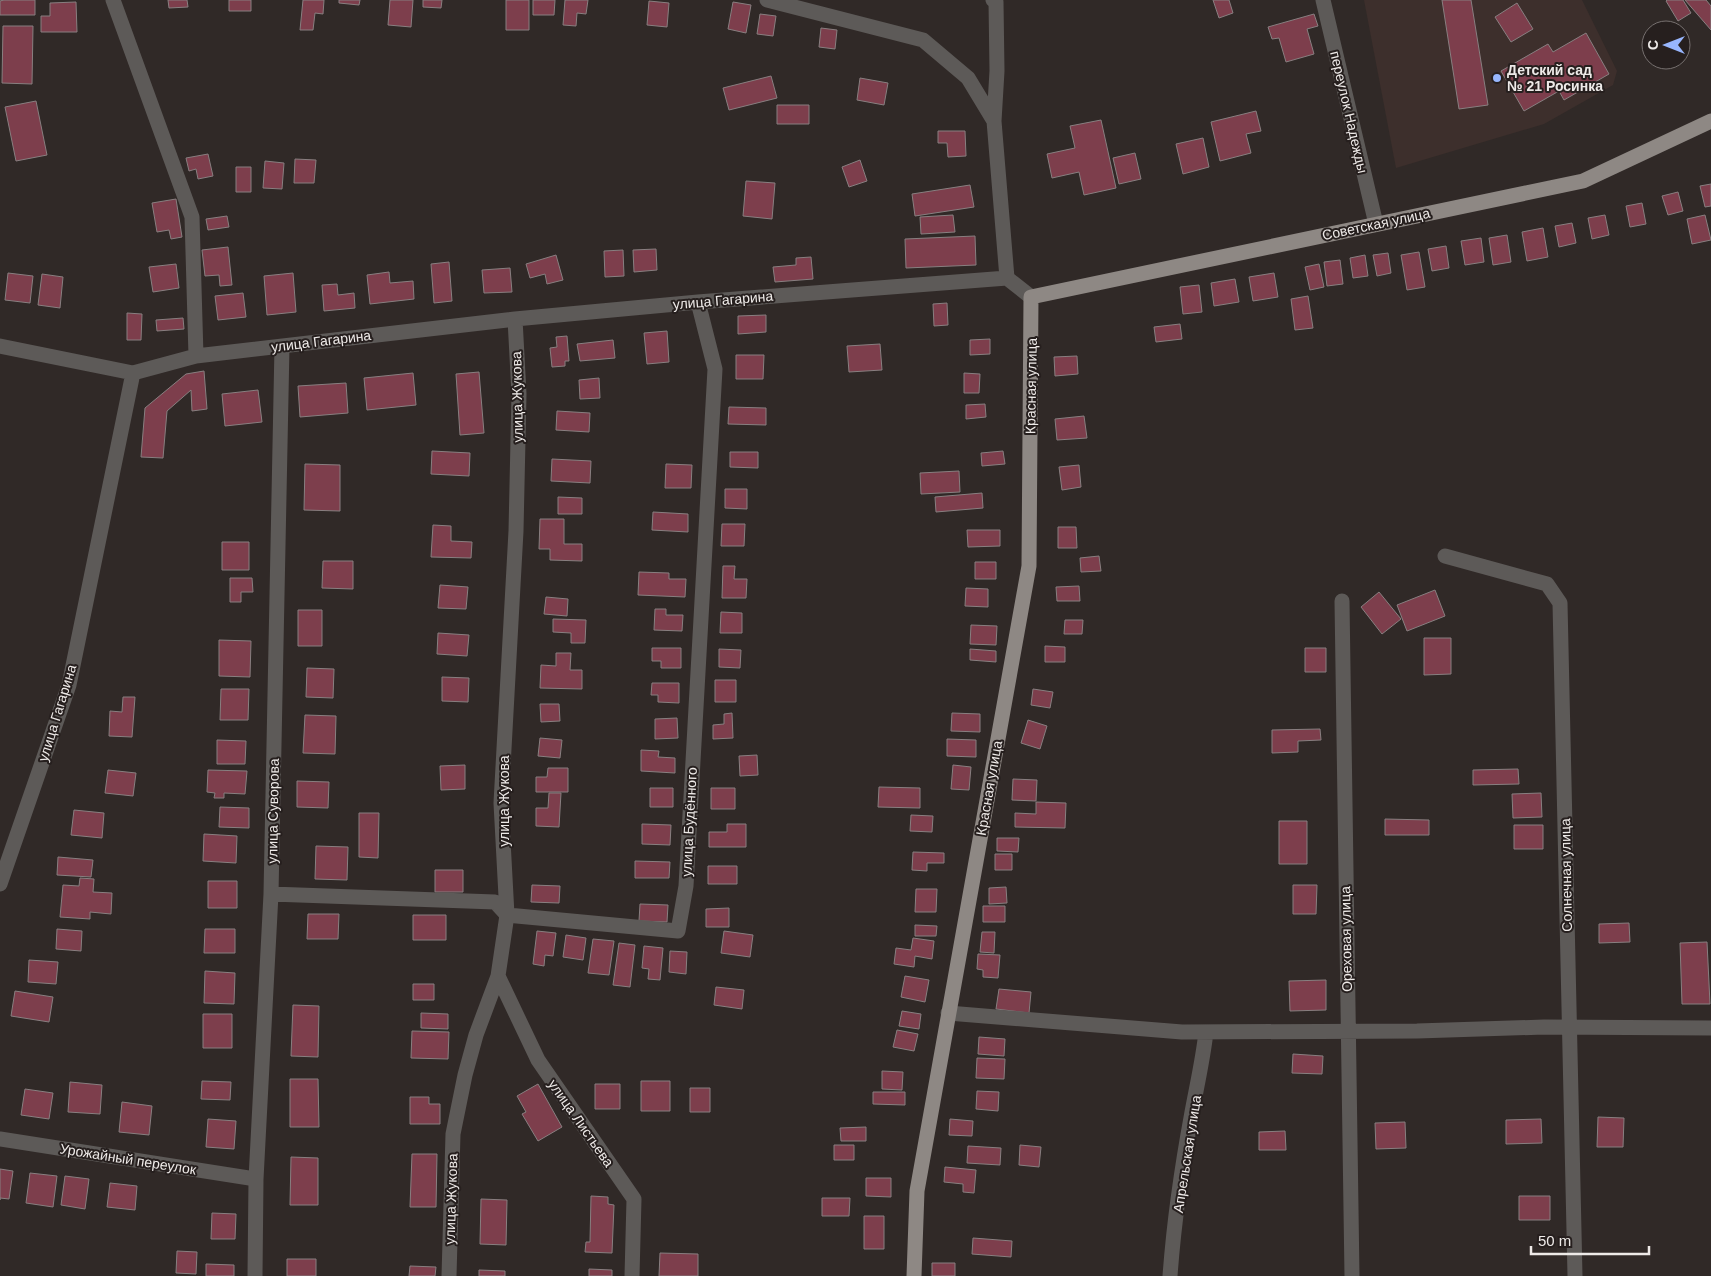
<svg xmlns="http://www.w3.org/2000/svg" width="1711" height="1276" font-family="Arial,sans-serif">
<rect width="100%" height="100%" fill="#302927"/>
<path fill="#3d2f2c" d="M1364,0H1582L1617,71L1613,85L1544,124L1396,168Z"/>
<path fill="#7d3e4c" stroke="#887f80" d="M4,0H35V15H0V1Z
M168,0H187L188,7L169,8Z
M229,0H251V11H229Z
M303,0H324L323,14L315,13L313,30H300Z
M339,0H360L359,5L339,3Z
M390,0H413L411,27L388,25Z
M423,0H442L441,8L423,7Z
M506,0H529V30H506Z
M533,0H555L554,15H533Z
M565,0H588L586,14L577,13L576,26L563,25Z
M1213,0H1229L1233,13L1219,18Z
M1442,0H1471L1488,105L1459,109Z
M1667,0H1683L1691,13L1678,21L1666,1Z
M1685,0H1706L1711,6V30Z
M649,1L669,3L667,27L647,25Z
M76,2L77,32H41V16H50V3Z
M733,2L751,5L746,33L728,29Z
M1517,3L1533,29L1511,42L1495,17Z
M760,14L776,16L773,36L757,34Z
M1314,14L1318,26L1307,29L1314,54L1286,62L1279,38L1272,39L1268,27Z
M3,26H33L32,84L2,83Z
M821,28L837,30L835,49L819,47Z
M1586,33L1609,74L1564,100L1559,91L1524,111L1501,71L1548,44L1553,52Z
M771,76L777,98L729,110L723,88Z
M860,78L888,83L884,105L857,100Z
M36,101L47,155L16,161L5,107Z
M777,105H809V124H777Z
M1256,111L1261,131L1246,134L1251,153L1220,161L1211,122Z
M1101,120L1116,188L1084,195L1079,172L1052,178L1047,154L1075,148L1070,126Z
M938,131H965L966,156L948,157L947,143H938Z
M1203,138L1209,167L1183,174L1176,144Z
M1135,153L1141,179L1119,184L1113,158Z
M208,154L213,176L198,179L196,169L189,171L186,158Z
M295,159L316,160L314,183H294Z
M860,160L867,181L849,187L842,167Z
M265,161L284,163L282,189L263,188Z
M236,167H251V192H236Z
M746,181L775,183L772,219L743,216Z
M1711,184V206L1705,207L1700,186Z
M970,185L974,207L915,216L912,194Z
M1678,192L1683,211L1668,215L1662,196Z
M176,199L182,237L171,239L169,230L157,232L152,203Z
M1642,203L1646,224L1630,227L1626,206Z
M953,215L955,232L921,234L920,217Z
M1605,215L1609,235L1592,239L1588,218Z
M1705,215L1711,240L1692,244L1687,219Z
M227,216L229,227L208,230L206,219Z
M1572,223L1576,243L1559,247L1555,226Z
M1543,228L1548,257L1527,261L1522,232Z
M1507,235L1511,262L1493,265L1489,238Z
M975,236L976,265L906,268L905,239Z
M1481,238L1484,262L1465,265L1461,241Z
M1446,246L1449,268L1432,271L1428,249Z
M228,247L232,285L220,286L219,275L205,276L202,250Z
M656,249L657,270L634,272L633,250Z
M623,250L624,276L605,277L604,251Z
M1419,252L1425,287L1407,290L1401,255Z
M1388,253L1391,273L1377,276L1373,255Z
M556,255L563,280L547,284L545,274L530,278L526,264Z
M1365,255L1368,276L1353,278L1350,258Z
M811,257L813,279L775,282L773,267L796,265V258Z
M1340,260L1343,284L1327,286L1324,262Z
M449,262L452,301L434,303L431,264Z
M176,264L179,288L153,292L149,267Z
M1319,264L1324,287L1310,290L1305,267Z
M510,268L512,292L484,293L482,270Z
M389,272L390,283L413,281L414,299L370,304L367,275Z
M8,273L33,276L30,303L5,300Z
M293,273L296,312L267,315L264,276Z
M1274,273L1278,297L1253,301L1249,277Z
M42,274L63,277L60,308L38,305Z
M1235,279L1239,302L1214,306L1211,283Z
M337,284L338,295L354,293L355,308L324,311L322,285Z
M1199,285L1202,312L1183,314L1180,287Z
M243,293L246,317L218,320L215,296Z
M1308,296L1313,328L1295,330L1291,299Z
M947,303L948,325L934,326L933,304Z
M127,313L142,314L141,340H127Z
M766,315V332L738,334V316Z
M183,318L184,329L157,331L156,320Z
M1180,324L1182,339L1156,342L1154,327Z
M667,331L669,362L647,364L644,333Z
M567,336L569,361H565V366L552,367L550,348L557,347L556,337Z
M990,339V354L970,355V340Z
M613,340L615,358L580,361L577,344Z
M880,344L882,370L849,372L847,346Z
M736,355H764L763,379H736Z
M1077,356L1078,374L1055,376L1054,357Z
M204,371L207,409L192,411L191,390L167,411L163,458L141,457L145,408L186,374Z
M479,372L484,433L460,435L456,374Z
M413,373L416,405L367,410L364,378Z
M964,373L980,374L979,393H964Z
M599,378L600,398L580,399L579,380Z
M346,383L348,413L300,417L298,386Z
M258,390L262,422L225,426L222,394Z
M985,404L986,417L966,419V405Z
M729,407L766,408V425L728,424Z
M557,411L590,413L589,432L556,430Z
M1084,416L1087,438L1057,440L1055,419Z
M432,451L470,453L469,476L431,474Z
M1003,451L1005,464L982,466L981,453Z
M730,452H758V468L730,467Z
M552,459L591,461L590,483L551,481Z
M305,464L340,465V511L304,510Z
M666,464L692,465L691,488H665Z
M1079,465L1081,487L1062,490L1059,467Z
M959,471L960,492L921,494L920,473Z
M725,489H747V509L725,508Z
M982,493L983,508L936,512L935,497Z
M558,497L582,498V514H558Z
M653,512L688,514V532L652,530Z
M540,519H564V544H582V561L550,560V549H539Z
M722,524H745L744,546H721Z
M433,525L451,526V541L472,542L471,558L431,557Z
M1058,527H1076L1077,548H1058Z
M967,530H1000V546L968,547Z
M222,542H249V570H222Z
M1099,556L1101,571L1081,572L1080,558Z
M323,561H353V589L322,588Z
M975,562H996V579H975Z
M723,566H735L734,579H747L746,598H722Z
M639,572L669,573V579H686L685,597L638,595Z
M230,578H252L253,592H241V602H230Z
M440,585L468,587L466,609L438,608Z
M1079,586L1080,601H1057L1056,587Z
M966,588L988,589V607L965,606Z
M1435,590L1445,616L1407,631L1397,605Z
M1379,592L1401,619L1382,634L1361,607Z
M546,597L568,599L567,616L544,614Z
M655,609H666V615H683L682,631L654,630Z
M298,610H322V646H298Z
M721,612L742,613V633H720Z
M553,619L586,620L585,643H571V633L553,632Z
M1065,620H1083L1082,634H1064Z
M971,625L997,626L996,645L970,644Z
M438,633L469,635L467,656L437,654Z
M1424,638H1451V674L1424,675Z
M219,640L251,641L250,677L219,676Z
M1045,646L1065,647V662H1045Z
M652,648H681V668H661V661H652Z
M1305,648H1326V672H1305Z
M719,649L741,650L740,668L719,667Z
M970,649L996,651V662L970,660Z
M556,653H571L570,670H582V689L540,688L541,665L556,666Z
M307,668L334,669L333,698L306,697Z
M442,677L469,678L468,702L442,701Z
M715,680H736V702H715Z
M652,683H679V703L658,702V695H651Z
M221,689H249L248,720H220Z
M1033,689L1053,692L1050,708L1031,705Z
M123,697H135L132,737L109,736L110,711L122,712Z
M540,704H559L560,721L541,722Z
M732,713L733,738L713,739V725L724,724V714Z
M952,713L980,714V732L951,731Z
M305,715L336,716L335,754L303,753Z
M677,718L678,738L655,739V719Z
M1028,720L1047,726L1040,749L1021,743Z
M1320,729L1321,740L1298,741V752L1272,753V730Z
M540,738L562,740L560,758L538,756Z
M947,739L976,740V757L947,756Z
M217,740L246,741L245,764H217Z
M641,750L659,751L658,757L675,758V773L641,771Z
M757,755L758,775L740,776L739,756Z
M465,765V789L441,790L440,766Z
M953,765L971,767L969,790L951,789Z
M548,768H568V792H536V777H547Z
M1518,769L1519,784L1473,785V770Z
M108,770L136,773L133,796L105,793Z
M208,770L247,771L245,794L224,793V798H214L215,793L207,792Z
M1013,779L1037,780L1036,801L1012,800Z
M297,781L329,782L328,808L297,807Z
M879,787L920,788V808L878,807Z
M650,788H673V807H650Z
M711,788H735V809H711Z
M549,793H561L559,827L536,826V808H548Z
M1541,793L1542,817L1513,818L1512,794Z
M1036,802L1066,803L1065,828L1015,827V813L1036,814Z
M220,807L249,808V828L219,827Z
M74,810L104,813L102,838L71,835Z
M359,813H379L378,858L359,857Z
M911,815L933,816L932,832L910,831Z
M1385,819L1429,820V835H1385Z
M1279,821H1307V864H1279Z
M642,824L671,825L670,845L642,844Z
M727,824H746V847H709V832H727Z
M1514,825H1543V849H1514Z
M204,834L237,836L236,863L203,861Z
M997,838H1019L1018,852L997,851Z
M316,846L348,847L347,880L315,879Z
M913,852L944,853V863H927V871L912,870Z
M995,854H1012V870H995Z
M58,857L93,860L91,877L57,875Z
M635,861L670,862L669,878H635Z
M708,866H737V884H708Z
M435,870H463V892H435Z
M80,878L94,879L93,892L112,893L111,914L90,912V919L60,917L63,885L79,886Z
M208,881H237V908H208Z
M532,885L560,886L559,903L531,902Z
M1293,885H1317L1316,914H1293Z
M1006,887L1007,903L989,904V888Z
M916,889H937L936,912H915Z
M640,904L668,905L667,922L639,921Z
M983,906H1005V922H983Z
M729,908V927H706V909Z
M308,914H339L338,939H307Z
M413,915H446V940H413Z
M1629,923L1630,942L1599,943V924Z
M915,925L937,926L936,936H915Z
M57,929L82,931L81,951L56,949Z
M205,929H235V953H204Z
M537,931L556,933L553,956L545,955L544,966L533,964Z
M724,931L753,935L750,957L721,953Z
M982,932H995L994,953L980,952Z
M566,935L586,938L583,960L563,957Z
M913,938L934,941L932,959L915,956L914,967L894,964L896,948L911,950Z
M593,939L614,941L609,975L588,973Z
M1707,942L1710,1004H1682L1680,943Z
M619,943L635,945L630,987L613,985Z
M644,946L663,948L660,980L648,979L649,969L642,968Z
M670,951L687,952L686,974L669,972Z
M978,954L1000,955L998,978L983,977V970L977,969Z
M29,960L58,962L56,984L28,982Z
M205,971L235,973L234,1004L204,1003Z
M905,976L929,980L925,1002L901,997Z
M1326,980V1010L1290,1011L1289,981Z
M413,984H434V1000H413Z
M716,987L744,990L742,1009L714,1005Z
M999,989L1031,992L1029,1013L996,1009Z
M15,991L53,997L49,1022L11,1016Z
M293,1005L319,1006L318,1057L291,1056Z
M902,1011L921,1014L919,1029L899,1026Z
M421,1013L448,1014V1029L421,1028Z
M203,1014H232V1048H203Z
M897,1030L918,1034L914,1051L893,1047Z
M412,1031L449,1032L448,1059L411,1058Z
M979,1037L1005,1039L1004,1056L978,1054Z
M1293,1054L1323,1056L1322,1074L1292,1073Z
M977,1058L1005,1059L1004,1079L976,1078Z
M882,1071L903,1072L902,1090L882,1089Z
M290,1079H318L319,1127H290Z
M202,1081L231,1082L230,1100L201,1099Z
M641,1081H670V1111H641Z
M70,1082L102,1085L100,1114L68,1112Z
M538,1084L562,1127L538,1141L522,1114L526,1112L517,1096Z
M595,1084H620V1109H595Z
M690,1088H710V1112H690Z
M25,1089L53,1093L49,1119L21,1115Z
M977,1091L999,1092L998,1111L976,1109Z
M873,1092H905V1105L873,1104Z
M410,1097H429V1104H440V1124H410Z
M122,1102L152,1106L149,1135L119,1132Z
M1598,1117L1624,1118L1623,1147H1597Z
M208,1119L236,1121L234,1149L206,1147Z
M950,1119L973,1121L972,1136L949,1135Z
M1541,1119L1542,1143L1506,1144V1120Z
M1405,1122L1406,1148L1376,1149L1375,1123Z
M866,1127V1141H841L840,1128Z
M1285,1131L1286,1150H1259V1132Z
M834,1145H854V1160H834Z
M1020,1145L1041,1147L1039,1167L1019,1165Z
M968,1146L1001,1148L1000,1165L967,1163Z
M412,1154H437L436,1207H410Z
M291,1157L318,1158V1205H290Z
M945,1167L976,1170L974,1193L963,1192V1184L944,1182Z
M0,1169L13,1171L9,1199L0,1198V1200Z
M30,1173L57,1176L53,1207L26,1203Z
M65,1176L89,1179L85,1209L61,1205Z
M866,1178H891V1197L866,1196Z
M110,1183L137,1186L135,1210L107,1207Z
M591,1196L608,1197V1204L614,1205L612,1253L585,1252L586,1242H590Z
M1519,1196H1550V1220H1519Z
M822,1198H850L849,1216H822Z
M481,1199L507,1200L506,1245L480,1244Z
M212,1213L236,1214L235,1239H211Z
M864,1216H884V1249H864Z
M973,1238L1012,1241L1011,1257L972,1254Z
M177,1251L197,1252L196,1274L176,1273Z
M660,1253L698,1254V1276H659Z
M287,1259H316V1276H287Z
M932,1263H955V1276H932Z
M206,1264L234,1265V1276H206Z
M410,1266L436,1267L435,1276H409Z
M589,1269L612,1270V1276H589Z
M479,1270L505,1271V1276H479Z"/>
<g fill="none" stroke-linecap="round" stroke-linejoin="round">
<path stroke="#5d5a58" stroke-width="15" d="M113,0L192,217L196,356
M767,0L923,40L968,78L994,121L1007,278
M993,0L996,2L997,71L994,121
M1323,0L1376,224
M0,346L133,373
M1445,556L1547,584L1560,603L1575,1276
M1342,601L1352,1276
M0,884L69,685L133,373L196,356L515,319L698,302L1007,278L1031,297
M271,894L495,902L507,915L678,931L686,886L715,369L698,302
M498,976L538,1060L634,1199L632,1276
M948,1013L1182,1032L1417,1031L1544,1027L1711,1028
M0,1139L256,1179
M255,1276L256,1179L271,894L282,346
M449,1276L453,1134L465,1075L476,1035L498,976L507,915L501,803L516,531L519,394L515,319
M1170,1276C1174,1221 1182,1166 1192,1112C1197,1085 1203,1059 1206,1032"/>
<path stroke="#8e8884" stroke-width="15" d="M914,1276L917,1191L1029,566L1031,297L1583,181L1711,121"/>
</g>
<circle fill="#98b6fd" stroke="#261f1e" stroke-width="2" cx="1497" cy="78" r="5"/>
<g text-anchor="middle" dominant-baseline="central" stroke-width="4" stroke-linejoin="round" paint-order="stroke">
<g font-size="14" font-weight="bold" fill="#eeeae8" stroke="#261f1e" text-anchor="start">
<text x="1507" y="70">Детский сад<tspan x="1507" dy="16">№ 21 Росинка</tspan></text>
</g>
<g font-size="14" fill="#eeeae8" stroke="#261f1e">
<text transform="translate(1349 112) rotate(77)">переулок Надежды</text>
<text transform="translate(1376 224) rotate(-12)">Советская улица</text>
<text transform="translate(723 300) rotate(-5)">улица Гагарина</text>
<text transform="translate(321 341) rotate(-7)">улица Гагарина</text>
<text transform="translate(1031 386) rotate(-89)">Красная улица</text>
<text transform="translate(517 397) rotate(-91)">улица Жукова</text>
<text transform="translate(57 713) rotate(-73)">улица Гагарина</text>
<text transform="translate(989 788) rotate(-80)">Красная улица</text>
<text transform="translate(504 801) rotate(-90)">улица Жукова</text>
<text transform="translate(273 811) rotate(-89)">улица Суворова</text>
<text transform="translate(689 822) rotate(-87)">улица Будённого</text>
<text transform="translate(1566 875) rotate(-91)">Солнечная улица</text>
<text transform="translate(1346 939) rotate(-91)">Ореховая улица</text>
<text transform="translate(581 1123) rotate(55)">улица Листьева</text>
<text transform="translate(1187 1154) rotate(-81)">Апрельская улица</text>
<text transform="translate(128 1159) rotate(9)">Урожайный переулок</text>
<text transform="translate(451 1199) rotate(-88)">улица Жукова</text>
</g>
</g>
<g transform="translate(1666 45) rotate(270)"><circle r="24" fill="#261f1e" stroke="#76706f"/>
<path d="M0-4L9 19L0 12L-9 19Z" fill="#98b6fd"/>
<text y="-8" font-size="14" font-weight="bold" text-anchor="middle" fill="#eeeae8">С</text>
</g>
<path d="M1531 1246v8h118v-8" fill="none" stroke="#eeeae8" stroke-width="2.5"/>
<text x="1538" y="1246" font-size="15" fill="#eeeae8" stroke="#261f1e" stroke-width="4" paint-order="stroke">50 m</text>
</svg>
